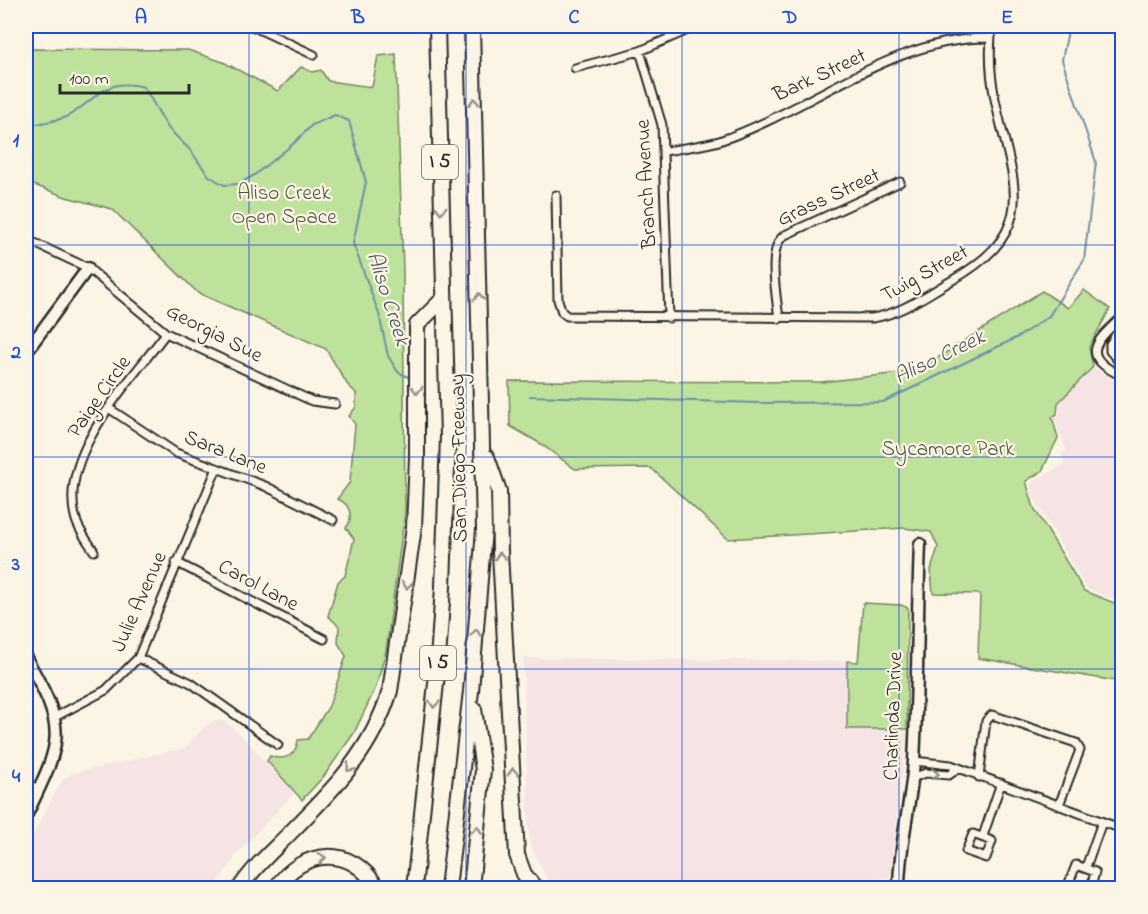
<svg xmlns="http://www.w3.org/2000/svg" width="1148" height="914" font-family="'Indie Flower',sans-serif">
<rect width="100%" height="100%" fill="#fcf5e5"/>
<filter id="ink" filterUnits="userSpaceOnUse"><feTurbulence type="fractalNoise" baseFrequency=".0167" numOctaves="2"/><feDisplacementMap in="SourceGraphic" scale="12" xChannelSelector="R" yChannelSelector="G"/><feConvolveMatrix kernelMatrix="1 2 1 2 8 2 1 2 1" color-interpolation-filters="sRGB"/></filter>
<g filter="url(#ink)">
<path fill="#f6e4e5" d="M1095,368L1114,381L1116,390L1122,388V603L1086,588L1033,497L1031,482L1065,464L1061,453L1066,450L1053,416L1059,415L1060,401Z
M523,658L847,661V729H907L890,878L742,888H556L550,886L529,842Z
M214,721H225L238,732L294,793L237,854L215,888H26V861L31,839L62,780L73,773L185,748L203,728Z"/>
<path fill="#bee19b" stroke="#748663" stroke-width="1.5" d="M26,49L188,50L223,62L278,91L301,67L312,72L321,70L328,81L372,87L378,56L396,54L403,270L405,512L386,651L376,687L354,733L324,776L302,800L267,761L270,756C285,761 296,756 298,740L308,739L329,706L346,656L338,643L339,626L328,616L338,582L345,576L354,539L346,528C354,517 350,503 337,499L350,482L355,424L349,416L356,407V393L347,384L326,349L198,293L112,209L66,197L26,182Z
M1084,290L1110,309L1089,347L1093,367L1058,403L1057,414L1052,417L1058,438L1042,471L1026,481L1034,508L1084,591L1122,606V682L978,658L980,594L933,593L931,570L938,547L931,532L904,528L728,539L651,468L575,469L541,444L510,426L509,381L821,382L917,371L1042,291L1068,308Z
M863,603L901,605L908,608L907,729H847V661L858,662Z"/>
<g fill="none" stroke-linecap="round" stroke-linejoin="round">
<path stroke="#6e90a7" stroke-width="2" d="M26,126C38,123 56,122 68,116C98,99 103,77 144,87L168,128L190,150L209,176L224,185L238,184L253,176L292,145L312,125L335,115L349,121L366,182L353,243L379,314L388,356L398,372L412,379
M530,396L759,403L883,402L1018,337L1049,316L1084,260L1096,162L1062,60L1069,26"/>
<defs>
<path id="street" d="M252,26L314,55
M640,51L662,125L669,318
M575,68L640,51L697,26
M665,151C683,148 701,146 719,141C809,111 893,36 991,38
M556,195L558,300L562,312L567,316L872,318C901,314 926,295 951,281C1044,228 1012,183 995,99C990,75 989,50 992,26
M26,239L88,268L166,333L312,401L335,404
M1122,317C1095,342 1079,356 1122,376
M779,319C777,299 766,246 785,235L900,182
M1122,325L1110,344V351L1122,365
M110,409L176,453L265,486L333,520
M94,551C88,542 81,533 77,523C54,458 130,382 166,333
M176,562L324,639
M138,658L191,683L278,745
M55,717L106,690L138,658L217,468
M914,761L951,765L1122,829
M979,777L986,721L992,715L1076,743L1080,750L1059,805
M912,778L926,773L949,775L957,769
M26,783L38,789
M973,834L992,841L986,858L966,851Z
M983,836L1001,783
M1086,867L1102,822
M1086,888L1069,883L1076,865L1095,872L1091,888"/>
<path id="secondary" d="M26,352L88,268
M26,658C69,732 62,741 26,816
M899,888C899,846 911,804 914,761C918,689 917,616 920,544"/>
<path id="highway" d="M487,457L499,491L500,553L517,855L524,874L535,888
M240,888C252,869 270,853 286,837C331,792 371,753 390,691L414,527L417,457V325L443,299
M276,888C302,849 352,844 377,888
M414,888L437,674L443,587L448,436L437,26
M448,888L471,691L484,529L472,26
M471,888L483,770L474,709"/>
</defs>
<use href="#street" stroke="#2b2b2b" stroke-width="11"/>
<use href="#secondary" stroke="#2b2b2b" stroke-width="15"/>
<use href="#highway" stroke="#2b2b2b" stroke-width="18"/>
<use href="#street" stroke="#fcf5e5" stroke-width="7"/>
<use href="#secondary" stroke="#fcf5e5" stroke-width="10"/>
<use href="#highway" stroke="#fcf5e5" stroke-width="14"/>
</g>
<defs><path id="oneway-chevron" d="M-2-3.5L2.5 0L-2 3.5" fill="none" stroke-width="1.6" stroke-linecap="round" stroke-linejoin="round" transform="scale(1.5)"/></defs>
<g stroke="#949088">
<use href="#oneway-chevron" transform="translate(474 102) rotate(-92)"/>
<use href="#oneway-chevron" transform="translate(441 210) rotate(89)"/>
<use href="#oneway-chevron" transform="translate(479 297) rotate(-92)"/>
<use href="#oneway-chevron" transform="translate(417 390) rotate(90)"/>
<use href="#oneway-chevron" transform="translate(500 556) rotate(-93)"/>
<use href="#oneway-chevron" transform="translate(407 585) rotate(97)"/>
<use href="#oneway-chevron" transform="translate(476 633) rotate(-85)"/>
<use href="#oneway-chevron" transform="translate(434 704) rotate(95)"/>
<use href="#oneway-chevron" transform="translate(350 768) rotate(131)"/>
<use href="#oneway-chevron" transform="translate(513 772) rotate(-92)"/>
<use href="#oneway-chevron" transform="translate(935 774) rotate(3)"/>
<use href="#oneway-chevron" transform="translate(477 830) rotate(-84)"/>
<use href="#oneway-chevron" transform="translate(322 858) rotate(-7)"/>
</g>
</g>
<path fill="none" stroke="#1d4ed8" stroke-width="1.5" stroke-opacity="0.55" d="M249,26V888M466,26V888M682,26V888M899,26V888M26,245H1122M26,457H1122M26,669H1122"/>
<g text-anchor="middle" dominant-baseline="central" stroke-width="4.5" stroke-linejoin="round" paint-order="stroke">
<g fill="#fcf5e5" stroke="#6a6863" stroke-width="1.5">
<rect x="422" y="145" width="36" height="34" rx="4.5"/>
<rect x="420" y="646" width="36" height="34" rx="4.5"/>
</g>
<g font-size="20" font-weight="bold" fill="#2b2b2b">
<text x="440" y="162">I 5</text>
<text x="438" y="663">I 5</text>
</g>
<g font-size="21" fill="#2b2b2b" stroke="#fcf5e5">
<text transform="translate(820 76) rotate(-25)">Bark Street</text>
<text transform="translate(647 184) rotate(-93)">Branch Avenue</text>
<text transform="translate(829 198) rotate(-25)">Grass Street</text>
<text transform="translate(925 274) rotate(-29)">Twig Street</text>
<text transform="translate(214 334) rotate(27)">Georgia Sue</text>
<text transform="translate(100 397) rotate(-55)">Paige Circle</text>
<text transform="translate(225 453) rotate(22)">Sara Lane</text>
<text transform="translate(460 458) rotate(-91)">San Diego Freeway</text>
<text transform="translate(258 586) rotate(28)">Carol Lane</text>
<text transform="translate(140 602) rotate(-66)">Julie Avenue</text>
<text transform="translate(894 716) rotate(-88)">Charlinda Drive</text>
</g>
<g font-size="21" fill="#505847" stroke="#fcf5e5">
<text x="284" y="194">Aliso Creek<tspan x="284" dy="24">Open Space</tspan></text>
<text x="948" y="450">Sycamore Park</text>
</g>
<g font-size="22" font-style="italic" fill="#47555f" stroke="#fcf5e5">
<text transform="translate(387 299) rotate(72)">Aliso Creek</text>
<text transform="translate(940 358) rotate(-26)">Aliso Creek</text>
</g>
</g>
<rect width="1148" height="914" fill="none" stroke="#fcf5e5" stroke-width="66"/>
<path d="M60 84v9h129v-9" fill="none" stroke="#2b2b2b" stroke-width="3"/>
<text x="69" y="84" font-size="18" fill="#2b2b2b" stroke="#fcf5e5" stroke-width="4.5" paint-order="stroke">100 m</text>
<rect x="33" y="33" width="1082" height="848" fill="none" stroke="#1d4ed8" stroke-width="2"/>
<g font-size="20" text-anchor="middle" font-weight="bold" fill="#1d4ed8">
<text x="141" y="23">A</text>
<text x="358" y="23">B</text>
<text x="574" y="23">C</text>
<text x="790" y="23">D</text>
<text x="1007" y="23">E</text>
<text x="16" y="146">1</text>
<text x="16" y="358">2</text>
<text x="16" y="570">3</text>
<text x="16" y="782">4</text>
</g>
</svg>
